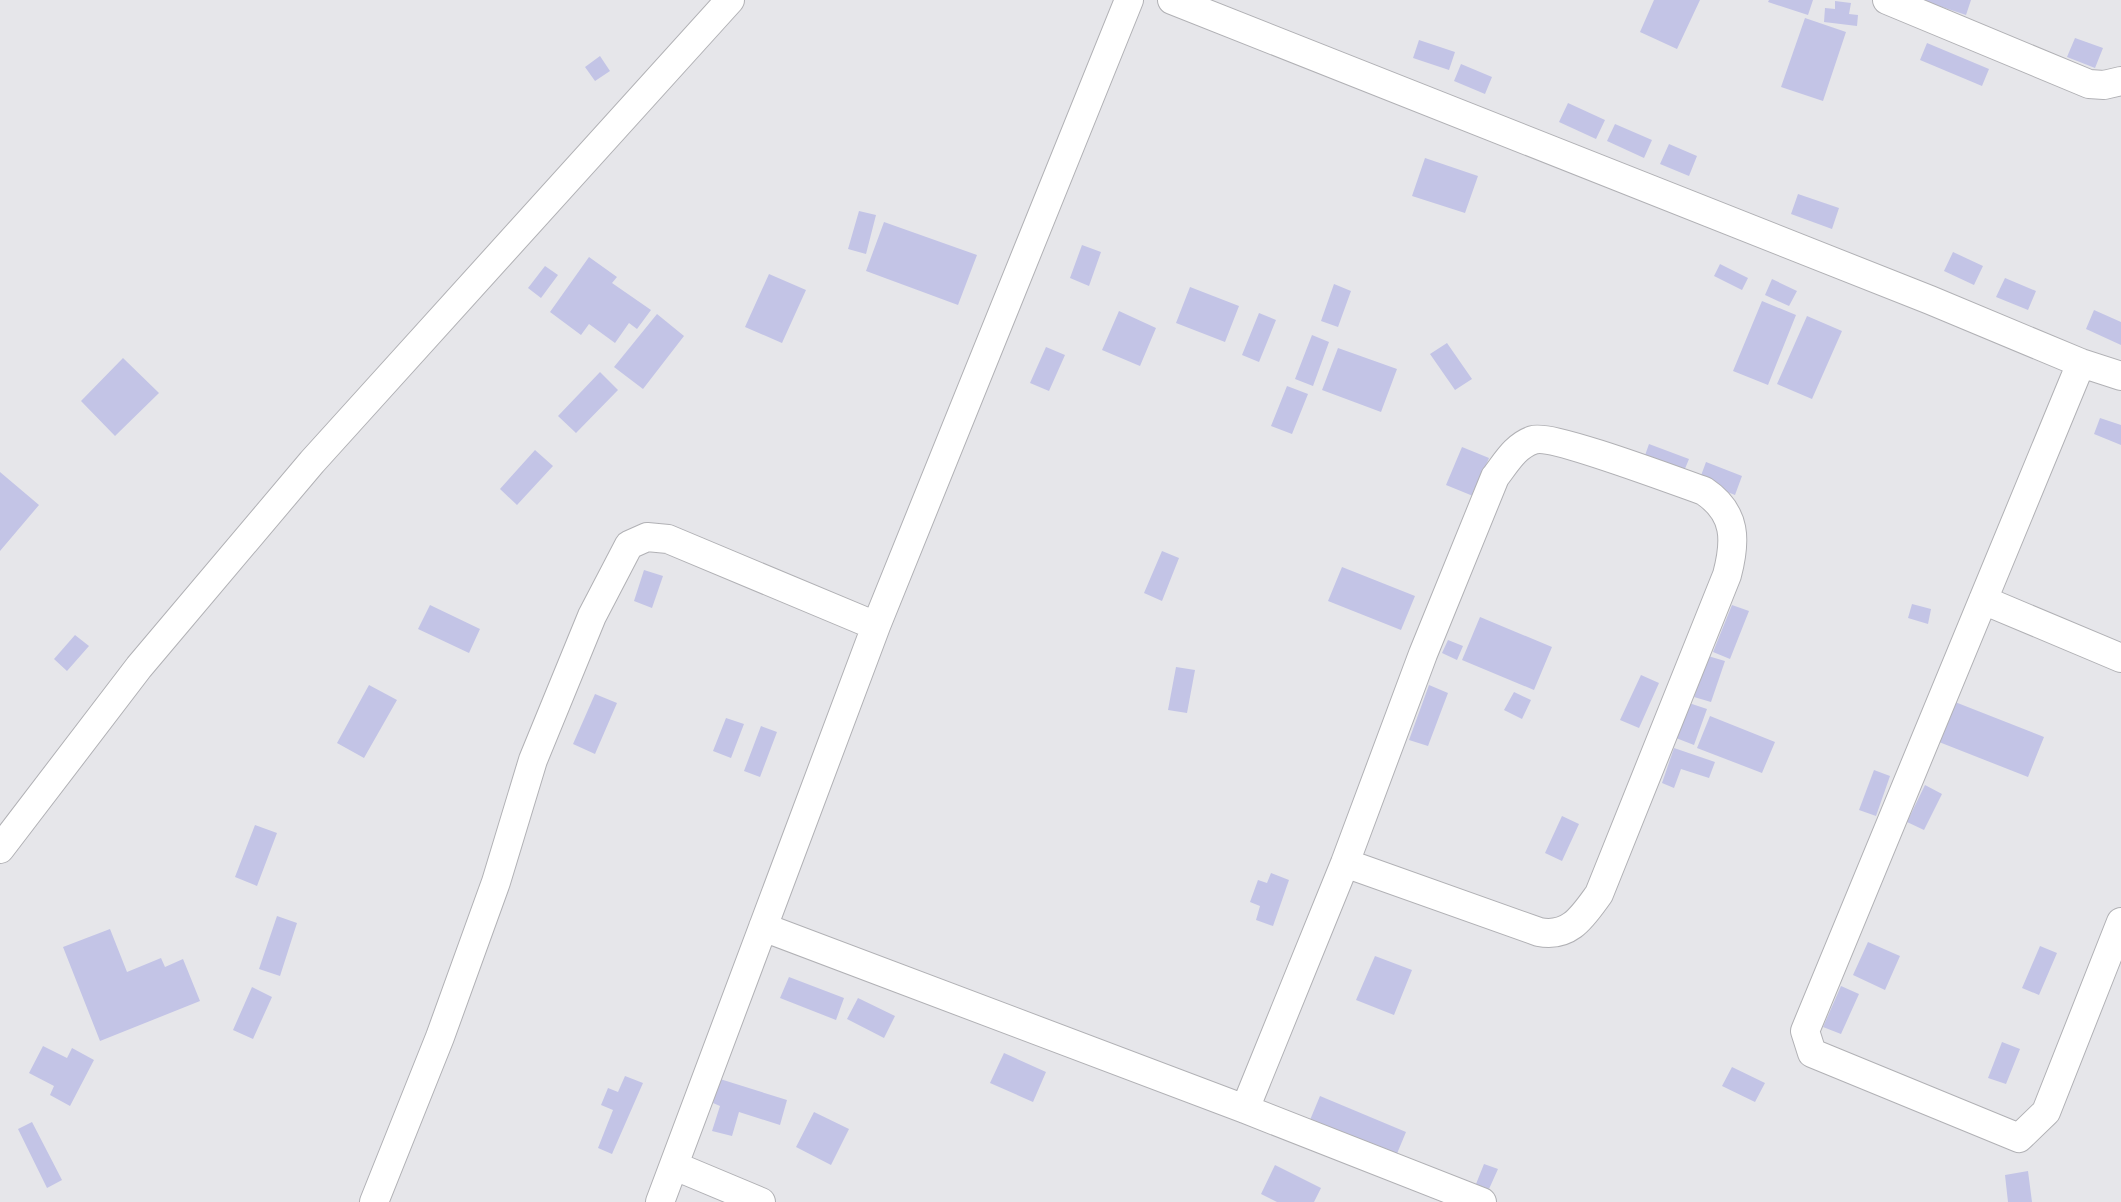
<svg xmlns="http://www.w3.org/2000/svg" width="2121" height="1202" font-family="Poppins,sans-serif">
<rect width="100%" height="100%" fill="#e6e6ea"/>
<path fill="#c3c4e6" d="M1654,0H1700L1677,49L1640,32Z
M1769,0H1813L1808,15L1768,2Z
M1921,0H1971L1966,15Z
M1835,1L1851,3L1849,14L1858,15L1857,26L1824,22L1825,8L1835,9Z
M1805,18L1846,32L1823,101L1781,87Z
M2075,38L2103,48L2095,68L2067,57Z
M1419,40L1455,52L1449,70L1413,58Z
M1927,43L1989,69L1982,86L1920,60Z
M600,56L610,71L595,81L585,67Z
M1461,64L1492,77L1485,94L1454,81Z
M1568,103L1605,120L1596,139L1559,122Z
M1615,124L1652,140L1644,158L1607,141Z
M1669,144L1697,156L1689,176L1660,164Z
M1425,158L1478,176L1465,213L1412,196Z
M1798,194L1839,208L1832,229L1791,214Z
M859,211L876,215L866,254L848,249Z
M884,222L977,255L958,305L866,271Z
M1082,245L1101,252L1089,286L1070,278Z
M1953,252L1983,266L1974,285L1944,271Z
M589,257L617,277L612,283L651,310L637,329L629,323L615,343L589,324L581,335L550,312Z
M1720,264L1748,278L1742,290L1714,276Z
M545,266L558,275L541,298L528,288Z
M769,274L806,290L782,343L745,327Z
M2005,278L2036,291L2028,310L1996,297Z
M1772,279L1797,291L1789,306L1765,295Z
M1334,284L1351,291L1338,327L1321,321Z
M1190,287L1239,306L1225,342L1176,323Z
M1762,301L1796,315L1768,385L1733,371Z
M2094,310L2121,322V345L2086,329Z
M1119,311L1156,328L1140,366L1102,350Z
M1259,313L1276,320L1259,362L1242,355Z
M657,314L684,336L643,389L614,367Z
M1807,316L1842,331L1812,399L1777,384Z
M1312,335L1329,342L1313,386L1295,379Z
M1447,343L1472,379L1455,390L1430,354Z
M1046,347L1065,355L1049,391L1030,383Z
M1338,348L1397,369L1381,412L1322,390Z
M123,358L159,393L115,436L81,401Z
M600,372L618,390L576,433L558,416Z
M1287,386L1308,394L1292,434L1271,426Z
M2100,418L2121,425V445L2094,434Z
M1649,444L1689,459L1682,476L1643,461Z
M1462,447L1489,458L1473,496L1446,485Z
M535,450L553,466L517,505L500,489Z
M1706,462L1742,476L1735,495L1699,481Z
M0,472L39,505L0,551Z
M1162,551L1179,558L1162,601L1144,593Z
M1342,567L1415,596L1401,630L1328,601Z
M644,570L663,576L652,608L634,601Z
M1912,604L1931,609L1928,624L1908,618Z
M430,605L480,629L469,653L418,629Z
M1732,605L1749,611L1730,659L1713,652Z
M1480,617L1552,647L1534,690L1462,660Z
M75,635L89,646L67,671L54,659Z
M1448,640L1463,646L1457,660L1442,653Z
M1708,656L1725,661L1711,702L1694,697Z
M1176,667L1195,670L1187,713L1168,710Z
M1641,675L1659,683L1639,728L1620,720Z
M369,685L397,700L364,758L337,743Z
M1429,685L1448,693L1428,746L1409,740Z
M1514,692L1531,700L1522,719L1504,710Z
M595,694L617,703L595,754L573,744Z
M1955,702L2044,737L2028,777L1939,742Z
M1689,703L1707,709L1694,745L1676,738Z
M1710,716L1775,742L1762,773L1697,748Z
M726,718L744,724L731,758L713,751Z
M761,726L777,732L760,777L744,771Z
M1674,748L1715,762L1709,778L1681,769L1674,788L1662,783Z
M1874,770L1890,776L1876,816L1859,810Z
M1925,785L1942,794L1924,830L1907,822Z
M1562,816L1579,824L1562,861L1545,853Z
M255,825L277,833L257,886L235,877Z
M1271,873L1289,880L1273,926L1256,920L1260,906L1250,902L1258,880L1267,883Z
M277,916L297,923L280,976L259,969Z
M110,929L127,972L161,958L165,967L183,959L200,1001L100,1041L63,947Z
M1868,942L1900,956L1885,990L1853,975Z
M2040,946L2057,953L2039,995L2022,988Z
M1375,956L1412,970L1394,1015L1356,1000Z
M789,977L844,998L836,1020L780,998Z
M1841,986L1859,994L1841,1034L1823,1027Z
M252,987L272,997L253,1039L233,1030Z
M858,998L895,1016L884,1038L847,1019Z
M2002,1042L2020,1049L2006,1084L1988,1078Z
M43,1046L67,1058L72,1048L94,1060L70,1106L50,1095L54,1086L29,1073Z
M1004,1053L1046,1072L1033,1102L990,1083Z
M1732,1067L1765,1083L1755,1102L1722,1086Z
M625,1076L643,1083L612,1154L598,1148L613,1110L601,1105L608,1088L618,1092Z
M720,1079L787,1100L780,1125L739,1112L732,1136L712,1131L720,1106L713,1103Z
M1320,1096L1406,1132L1396,1156L1310,1120Z
M814,1112L849,1129L831,1165L796,1147Z
M32,1122L62,1180L47,1188L18,1129Z
M1484,1164L1498,1169L1489,1189L1476,1184Z
M1275,1165L1321,1188L1314,1202H1277L1261,1194Z
M2028,1171L2032,1202H2008L2005,1175Z"/>
<g fill="none" stroke-linecap="round" stroke-linejoin="round">
<defs>
<path id="street" d="M1172,0L1930,300L2081,363L2121,376
M1887,0L2089,84L2104,85L2121,81
M2081,363L1805,1031L1812,1053L2019,1138L2046,1112L2121,922
M1983,600L2121,658
M0,849L139,667L312,462L730,0
M763,927L1245,1109L1482,1202
M1245,1109L1345,863L1423,654L1495,477C1506,463 1515,446 1533,440C1552,434 1678,482 1704,491C1737,513 1736,541 1727,575L1599,894C1583,916 1570,938 1539,932L1345,863
M675,1166L761,1202
M374,1202L440,1037L496,882L533,760L592,616L629,545L647,537L668,539L876,626
M660,1202L876,626L1129,0"/>
</defs>
<use href="#street" stroke="#b1b1b5" stroke-width="30"/>
<use href="#street" stroke="#fff" stroke-width="28"/>
</g>
</svg>
